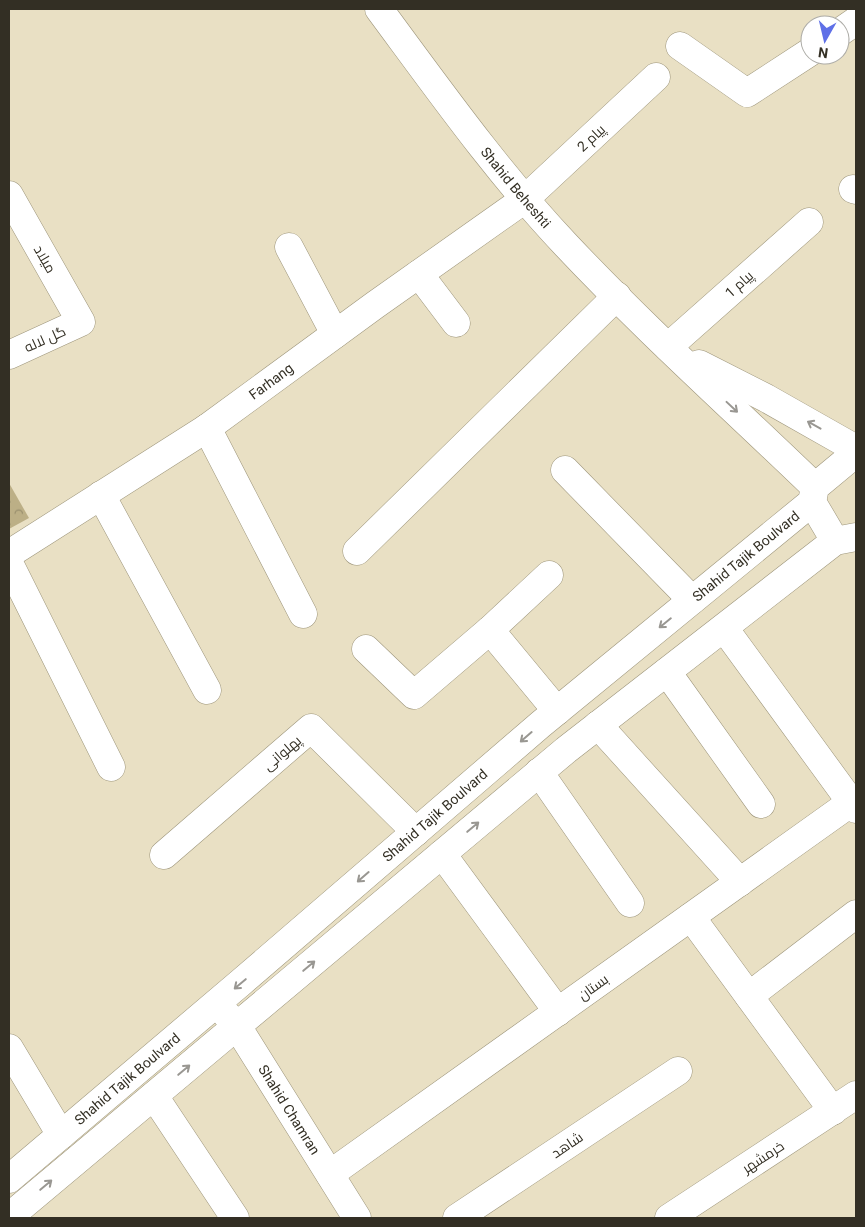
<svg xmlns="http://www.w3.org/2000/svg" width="865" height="1227" font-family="Roboto,Cairo,sans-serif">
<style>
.park{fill:url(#park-crowns)}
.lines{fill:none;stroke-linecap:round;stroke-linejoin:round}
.minor-casing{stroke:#9d957b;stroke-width:29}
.minor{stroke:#fff;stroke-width:28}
.oneway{stroke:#999792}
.labels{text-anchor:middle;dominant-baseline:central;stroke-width:5;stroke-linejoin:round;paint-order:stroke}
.street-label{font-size:14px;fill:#332f24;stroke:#fff}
</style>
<defs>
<pattern id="park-crowns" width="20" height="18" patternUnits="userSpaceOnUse" patternTransform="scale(1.25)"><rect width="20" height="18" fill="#bcaf86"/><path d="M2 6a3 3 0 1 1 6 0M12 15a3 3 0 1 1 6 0" fill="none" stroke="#998f6d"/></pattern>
</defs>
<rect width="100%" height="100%" fill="#e9e0c4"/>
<path class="park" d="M9,483L29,518L9,529Z"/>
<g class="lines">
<g class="minor-casing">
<g id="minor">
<path id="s1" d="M379,9C439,90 497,172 566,245C645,329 732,407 815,487"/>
<path d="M840,32L856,21"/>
<path d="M680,46L747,93L810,52"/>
<path d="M853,189L856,190"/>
<path d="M9,195L81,322L9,355"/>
<path d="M289,247L335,334"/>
<path d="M419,274L456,323"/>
<path d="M668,347L809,222"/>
<path d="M699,364L766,398L856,449"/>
<path d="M207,428L303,614"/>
<path d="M565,470L692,600"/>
<path d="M101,495L207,690"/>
<path d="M812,502L835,541"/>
<path d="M357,551L617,296"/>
<path id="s2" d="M9,554L207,428L375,305L525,199L656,77"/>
<path d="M9,563L111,767"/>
<path d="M724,628L856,809"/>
<path d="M490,630L557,711"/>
<path d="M366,649L414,695L490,630L549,575"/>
<path d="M667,672L761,804"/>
<path d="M598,725L740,882"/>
<path d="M539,772L630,903"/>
<path d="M442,854L558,1012"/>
<path d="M164,855L311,728L416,832"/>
<path d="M691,917L833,1111"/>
<path d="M749,996L856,914"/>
<path id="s3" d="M226,1014L237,1026L357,1218"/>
<path d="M9,1048L61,1135"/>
<path d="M154,1096L235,1218"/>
<path d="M330,1174L856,799"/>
<path id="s4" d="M9,1179L239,984L541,724L812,502L815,487L856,453"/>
<path d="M9,1217L566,750L835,541L856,537"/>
<path d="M457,1218L678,1071"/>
<path d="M669,1218L856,1095"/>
</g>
</g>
<use href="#minor" class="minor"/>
</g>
<defs><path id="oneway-shaft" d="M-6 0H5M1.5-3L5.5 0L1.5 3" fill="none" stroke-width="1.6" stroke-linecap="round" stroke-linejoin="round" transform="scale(1.25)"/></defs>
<g class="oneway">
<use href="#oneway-shaft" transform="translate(732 407) rotate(43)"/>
<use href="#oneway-shaft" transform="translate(814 425) rotate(-151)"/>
<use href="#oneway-shaft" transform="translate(665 623) rotate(141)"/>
<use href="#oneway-shaft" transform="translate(526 737) rotate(139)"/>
<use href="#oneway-shaft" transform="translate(473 827) rotate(-40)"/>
<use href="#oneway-shaft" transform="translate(363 877) rotate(139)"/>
<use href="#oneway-shaft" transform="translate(309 966) rotate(-40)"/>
<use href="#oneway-shaft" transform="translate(240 984) rotate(140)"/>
<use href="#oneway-shaft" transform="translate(184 1070) rotate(-40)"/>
<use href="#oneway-shaft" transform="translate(46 1185) rotate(-40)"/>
</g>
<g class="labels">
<g class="street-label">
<text transform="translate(591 138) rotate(-43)">پیام 2</text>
<text stroke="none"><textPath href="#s1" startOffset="225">Shahid Beheshti</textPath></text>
<text transform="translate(45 259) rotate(60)">میلاد</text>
<text transform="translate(739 284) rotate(-42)">پیام 1</text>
<text transform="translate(45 339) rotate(-24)">گل لاله</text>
<text stroke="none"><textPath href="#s2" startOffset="314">Farhang</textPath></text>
<text stroke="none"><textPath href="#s4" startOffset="965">Shahid Tajik Boulvard</textPath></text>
<text transform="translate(282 753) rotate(-41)">پهلوانی</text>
<text stroke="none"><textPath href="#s4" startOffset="560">Shahid Tajik Boulvard</textPath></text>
<text transform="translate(593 987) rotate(-36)">بستان</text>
<text stroke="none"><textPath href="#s4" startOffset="155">Shahid Tajik Boulvard</textPath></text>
<text stroke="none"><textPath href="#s3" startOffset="115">Shahid Chamran</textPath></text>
<text transform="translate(567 1145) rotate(-34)">شاهد</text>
<text transform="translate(763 1157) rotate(-33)">خرمشهر</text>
</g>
</g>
<rect width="865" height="1227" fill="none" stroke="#332f24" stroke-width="20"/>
<g transform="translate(825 40) rotate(188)"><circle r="24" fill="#ffffff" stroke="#adaca7"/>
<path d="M0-4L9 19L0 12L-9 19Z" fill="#5f70e7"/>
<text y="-8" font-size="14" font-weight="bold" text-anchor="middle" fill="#332f24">N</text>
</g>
</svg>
